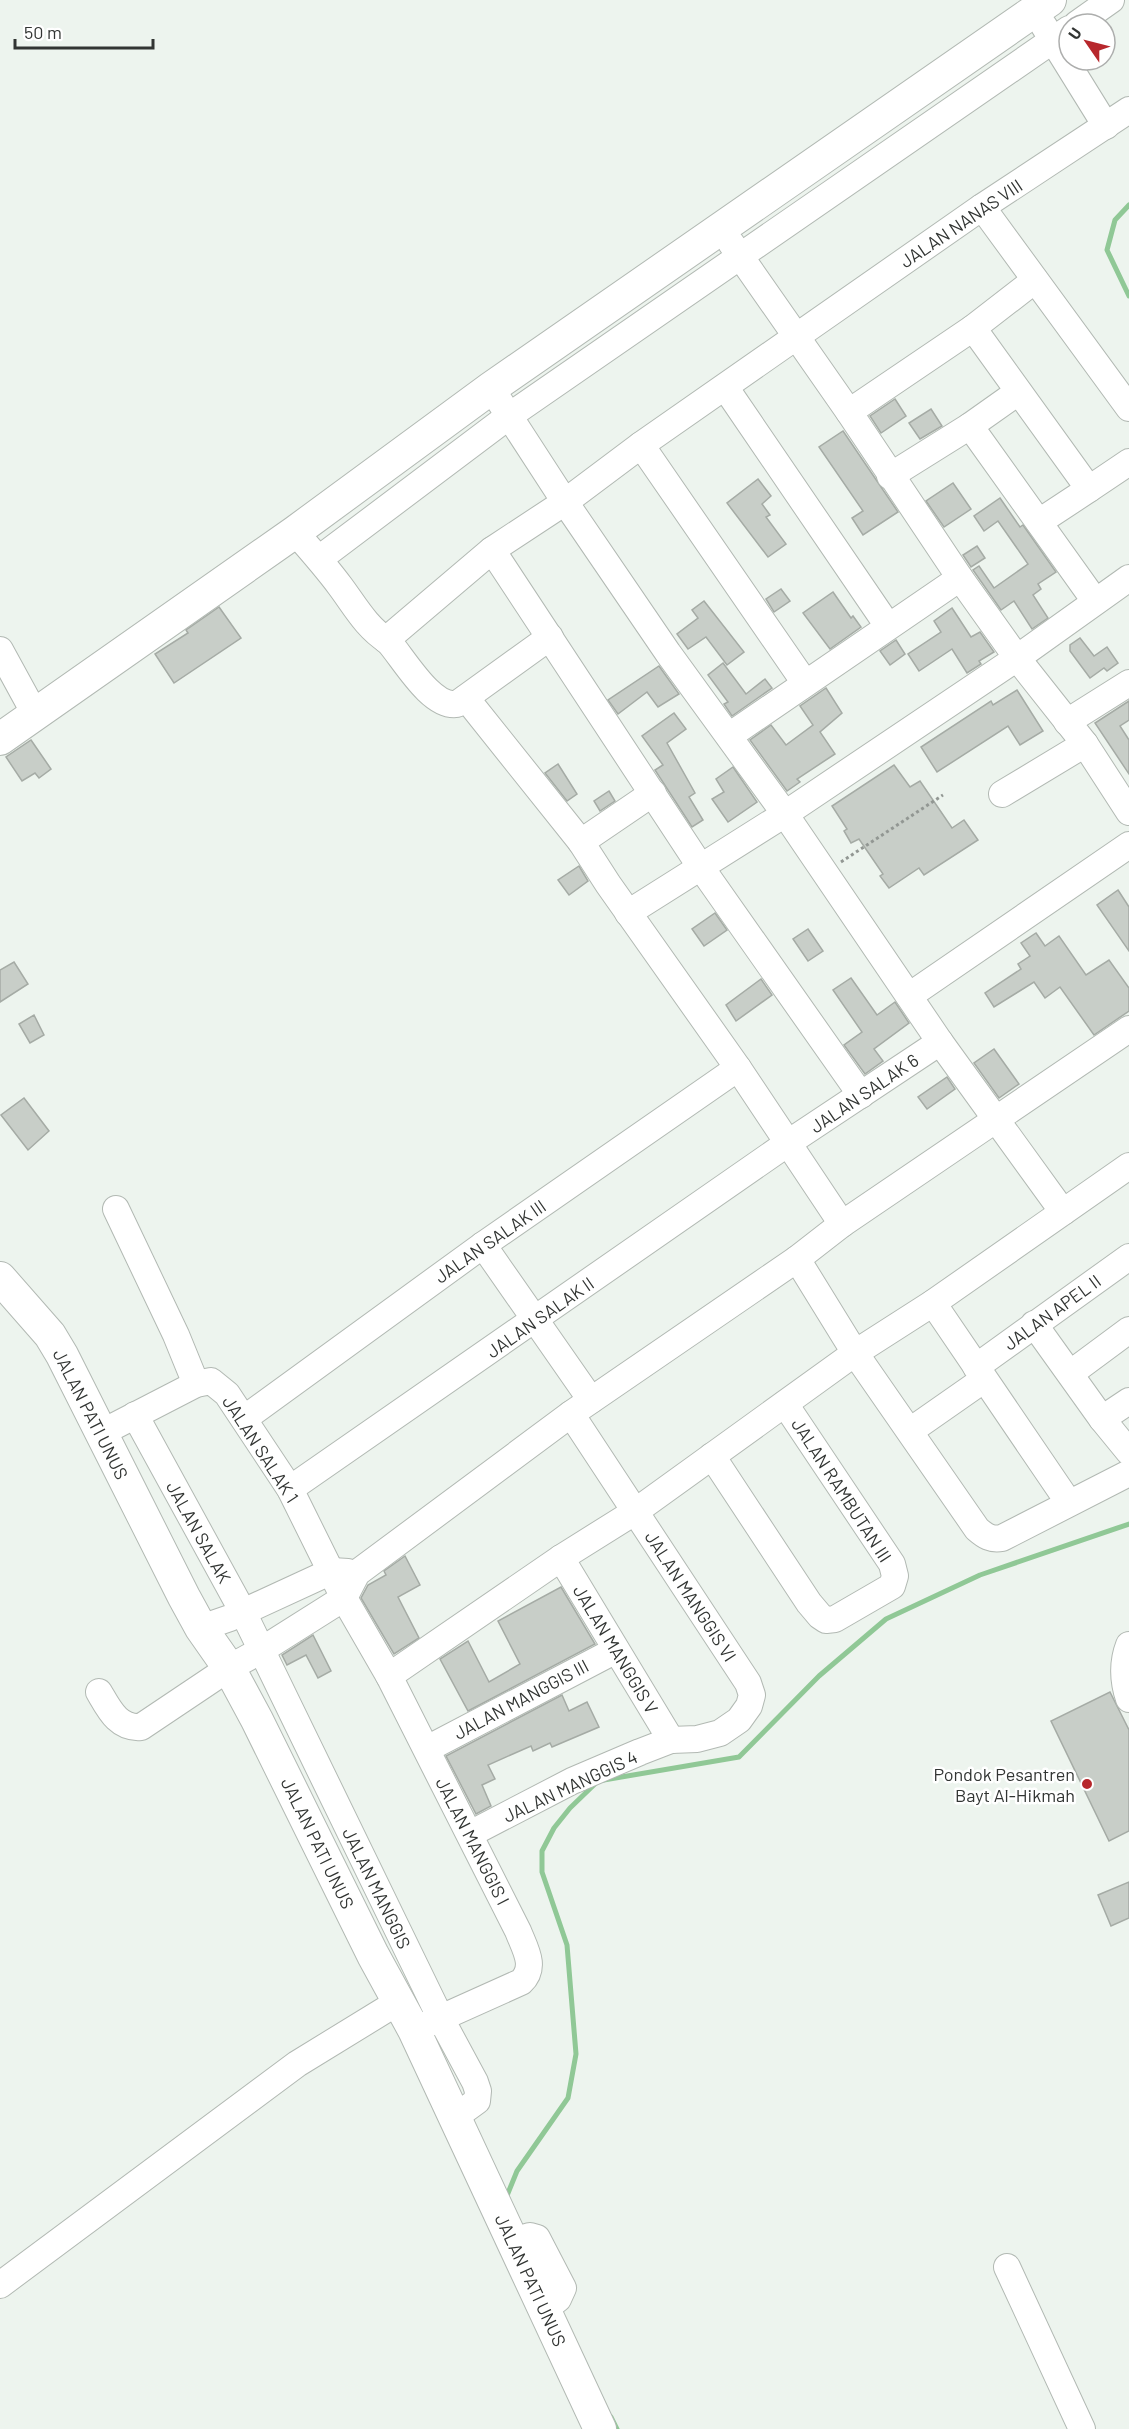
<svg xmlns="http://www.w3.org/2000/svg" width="1129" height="2429" font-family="Barlow,sans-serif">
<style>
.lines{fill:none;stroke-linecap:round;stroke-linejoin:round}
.stream{stroke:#90c896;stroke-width:5}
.building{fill:#c8cec8;stroke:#a5aba5;stroke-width:1.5}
.minor-casing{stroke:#b2b9b3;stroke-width:28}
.major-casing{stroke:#b2b9b3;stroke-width:34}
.path{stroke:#929793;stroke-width:3;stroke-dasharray:3 3;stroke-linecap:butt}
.minor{stroke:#fff;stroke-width:26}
.major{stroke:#fff;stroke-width:32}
.poi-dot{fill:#b7272c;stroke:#fff;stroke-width:2}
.labels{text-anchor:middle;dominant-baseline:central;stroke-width:5;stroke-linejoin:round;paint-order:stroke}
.street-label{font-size:18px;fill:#323533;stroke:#fff}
.poi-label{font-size:18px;fill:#323533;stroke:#fff;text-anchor:end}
</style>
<rect width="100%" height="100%" fill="#edf4ee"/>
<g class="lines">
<g class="stream">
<path d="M1129,205L1115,220L1107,250L1129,296"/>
<path d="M506,2198L517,2171L568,2098L576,2054L567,1945L542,1872V1851L554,1828L570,1808L598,1781L739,1757L819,1676L886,1619L980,1575L1129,1524"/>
<path d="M611,2417L617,2429"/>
</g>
</g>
<g class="building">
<path d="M895,399L906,416L881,433L870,416Z"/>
<path d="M931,409L942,426L920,439L909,423Z"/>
<path d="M843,431L898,512L863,535L852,518L863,511L819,447Z"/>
<path d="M758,479L771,496L762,504L770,515L766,517L786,544L768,557L727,503Z"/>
<path d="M953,483L971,509L944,527L926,501Z"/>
<path d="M1000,498L1020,527L1023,525L1056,572L1038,584L1041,589L1033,595L1048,618L1032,629L1014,601L1001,610L973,570L979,566L994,588L1028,564L998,521L984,531L974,516Z"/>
<path d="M977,546L985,558L971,567L963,555Z"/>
<path d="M781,589L790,601L774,612L766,599Z"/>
<path d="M833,592L851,618L853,616L861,627L830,649L803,613Z"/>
<path d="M704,601L744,652L727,665L706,637L688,649L677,634L698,618L692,610Z"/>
<path d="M219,607L241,638L174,683L155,654L188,633L186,630Z"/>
<path d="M952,608L971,637L980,632L994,652L979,661L981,664L967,673L952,649L919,671L908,654L941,632L934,621Z"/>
<path d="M1080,638L1094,656L1107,647L1118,663L1107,671L1104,668L1090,678L1070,651V645Z"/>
<path d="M896,640L905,654L890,665L880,651Z"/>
<path d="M723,663L746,694L765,679L772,688L732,716L724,704L728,702L708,675Z"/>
<path d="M659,666L679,694L658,707L647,692L618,714L608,700Z"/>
<path d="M826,688L842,713L820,732L835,754L797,779L800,782L787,791L750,740L771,725L786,745L813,725L800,706Z"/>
<path d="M1017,690L1043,731L1020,745L1008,726L937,772L921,747L991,701L993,705Z"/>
<path d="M1129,701V720L1120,726L1129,740V774L1095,723Z"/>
<path d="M674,713L686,729L667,743L695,793L689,797L703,820L692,827L655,770L663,765L642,736Z"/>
<path d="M31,740L51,769L39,778L35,773L22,781L6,757Z"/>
<path d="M558,764L577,794L567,801L545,773Z"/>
<path d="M894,765L910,787L920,781L952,828L964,820L978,840L924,875L919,868L889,888L880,876L883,874L859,839L851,843L844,831L847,829L832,806Z"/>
<path d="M733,767L757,802L728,822L712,799L724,792L716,779Z"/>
<path d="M609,791L615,801L600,811L594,801Z"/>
<path d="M579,866L588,881L569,895L558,880Z"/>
<path d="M1118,890L1129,907V951L1097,905Z"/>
<path d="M715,913L727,930L704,946L692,929Z"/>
<path d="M808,929L823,951L808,961L793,939Z"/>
<path d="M1036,933L1045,946L1059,936L1086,975L1109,960L1129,988V1011L1094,1035L1060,987L1045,998L1034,982L994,1007L985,993L1021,969L1018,964L1030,956L1021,943Z"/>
<path d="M14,962L28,984L0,1002V970Z"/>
<path d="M851,978L877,1015L895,1002L909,1023L874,1049L883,1061L865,1074L844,1045L862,1032L833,990Z"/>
<path d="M761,979L772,995L736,1021L726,1005Z"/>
<path d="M34,1015L44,1035L30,1043L19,1024Z"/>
<path d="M994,1049L1019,1084L999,1098L974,1063Z"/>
<path d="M947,1077L955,1089L927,1109L918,1097Z"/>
<path d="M24,1098L49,1131L28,1150L1,1115Z"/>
<path d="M405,1556L420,1585L398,1597L419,1638L394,1654L361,1598L368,1585L386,1575L384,1571Z"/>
<path d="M561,1587L595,1644L468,1711L440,1659L468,1641L489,1682L520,1664L498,1621Z"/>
<path d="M313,1635L331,1671L318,1678L306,1655L287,1665L282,1655Z"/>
<path d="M1110,1692L1129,1730V1831L1109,1841L1051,1721Z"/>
<path d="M562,1695L569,1711L587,1702L599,1727L552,1747L550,1743L533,1751L531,1746L488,1765L495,1779L482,1785L491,1806L476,1814L446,1756Z"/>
<path d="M1129,1882V1918L1111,1926L1098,1895Z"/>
</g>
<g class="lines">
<g class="minor-casing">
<g id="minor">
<path d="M1077,24L1111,0"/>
<path d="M1044,26L1106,126"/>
<path d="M982,207L1129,408"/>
<path d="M731,243L849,412L960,578L1017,658L1085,744L1129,812"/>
<path d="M973,328L1089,489L1129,462"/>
<path d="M725,387L888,626"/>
<path d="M491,388L565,502L668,653L785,814L940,1042L1063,1212"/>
<path d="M1018,392L970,426L1095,601"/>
<path d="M849,412L973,328L1035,280"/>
<path d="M641,445L805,683"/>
<path d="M890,476L970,426"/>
<path d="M1039,522L1089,489"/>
<path d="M295,532C310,549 326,567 340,586C355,606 366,627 388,641C404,659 431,708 457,704L550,637"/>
<path d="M492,550L700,866L861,1095"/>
<path d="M319,559L509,416L1069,29"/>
<path d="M386,640L492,550L565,502L641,445L982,207L1129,110"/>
<path d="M0,650L35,714"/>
<path d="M466,698L581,842L608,884L738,1068L842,1224"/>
<path d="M1067,722L1129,683"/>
<path d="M729,736L960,578"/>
<path d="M1002,794L1085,744"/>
<path d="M581,842L653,793"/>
<path d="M628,913L785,814L1017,658L1129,578"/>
<path d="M909,996L1129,845"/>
<path d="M116,1209L176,1335L196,1384"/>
<path d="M483,1245L591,1400"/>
<path d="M797,1259L855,1353L977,1529C985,1536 991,1540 1002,1538L1129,1473"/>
<path d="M933,1303L1069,1503"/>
<path d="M1034,1324L1102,1419L1129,1452"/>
<path d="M976,1367L1129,1257"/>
<path d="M1071,1373L1129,1330"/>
<path d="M135,1415L243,1612L440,2017L475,2082L478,2091L477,2101L455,2117"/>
<path d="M245,1418L483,1245L738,1068"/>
<path d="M1102,1419L1129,1401"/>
<path d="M910,1431L983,1380"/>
<path d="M101,1433L196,1384L211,1381L227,1394L290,1489L344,1598L389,1676L518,1931C525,1949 537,1967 521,1982L414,2030"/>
<path d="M712,1456L809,1603L820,1616L826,1620L835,1619L892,1586L895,1576L892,1564L785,1404"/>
<path d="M290,1489L788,1143L940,1042"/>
<path d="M561,1558L671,1740"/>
<path d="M201,1628L230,1618L332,1571L348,1572"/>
<path d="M1129,1645C1122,1663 1123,1681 1129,1699"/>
<path d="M389,1676L561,1558L636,1511L855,1353L933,1303L1129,1166"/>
<path d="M99,1692C109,1709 118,1729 141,1727L229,1668L260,1651L344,1598L357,1573L571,1414L797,1259L842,1224L1129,1029"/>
<path d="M427,1749L616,1650"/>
<path d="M470,1834L572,1781L640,1752L671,1740L697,1739L720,1733L739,1720L749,1706L752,1695L748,1683L571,1414"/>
<path d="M513,2241L530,2236L537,2238L563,2288L558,2299L545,2309"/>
<path d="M1007,2267L1082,2429"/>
<path d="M0,2285L297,2064L398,2002"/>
</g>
</g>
<g class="major-casing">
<g id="major">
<path d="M0,739L295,532L491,388L1050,0"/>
<path d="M0,1278L50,1335L62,1355L184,1597L201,1628L229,1668L257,1720L373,1955L414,2030L600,2429"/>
</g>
</g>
<path class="path" d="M841,862L943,795"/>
<use href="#minor" class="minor"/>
<use href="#major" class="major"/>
</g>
<circle class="poi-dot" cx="1087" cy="1784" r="6"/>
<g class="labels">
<g class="street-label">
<text transform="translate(961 223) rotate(-34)">JALAN NANAS VIII</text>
<text transform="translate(864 1093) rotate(-34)">JALAN SALAK 6</text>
<text transform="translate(490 1241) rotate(-35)">JALAN SALAK III</text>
<text transform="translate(1052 1312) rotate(-36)">JALAN APEL II</text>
<text transform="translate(540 1317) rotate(-35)">JALAN SALAK II</text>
<text transform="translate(91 1414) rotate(63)">JALAN PATI UNUS</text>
<text transform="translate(261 1449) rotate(57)">JALAN SALAK 1</text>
<text transform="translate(842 1490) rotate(57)">JALAN RAMBUTAN III</text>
<text transform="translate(199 1532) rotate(61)">JALAN SALAK</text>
<text transform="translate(691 1596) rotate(57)">JALAN MANGGIS VI</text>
<text transform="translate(616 1649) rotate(59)">JALAN MANGGIS V</text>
<text transform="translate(521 1699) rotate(-28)">JALAN MANGGIS III</text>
<text transform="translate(570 1786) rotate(-25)">JALAN MANGGIS 4</text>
<text transform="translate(473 1841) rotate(63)">JALAN MANGGIS I</text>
<text transform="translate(318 1843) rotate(64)">JALAN PATI UNUS</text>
<text transform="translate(377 1888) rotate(64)">JALAN MANGGIS</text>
<text transform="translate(531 2280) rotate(65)">JALAN PATI UNUS</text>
</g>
<g class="poi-label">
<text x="1075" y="1774">Pondok Pesantren<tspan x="1075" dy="21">Bayt Al-Hikmah</tspan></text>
</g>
</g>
<g transform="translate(1087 42) rotate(305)"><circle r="28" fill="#ffffff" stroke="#adaead" stroke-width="1.5"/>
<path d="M0-4.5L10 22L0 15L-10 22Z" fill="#b7272c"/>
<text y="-9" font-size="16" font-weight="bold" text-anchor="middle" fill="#323533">U</text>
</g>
<path d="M15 39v9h138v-9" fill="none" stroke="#323533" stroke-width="3"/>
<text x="24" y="39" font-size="18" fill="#323533" stroke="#ffffff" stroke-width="4.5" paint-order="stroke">50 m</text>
</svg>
